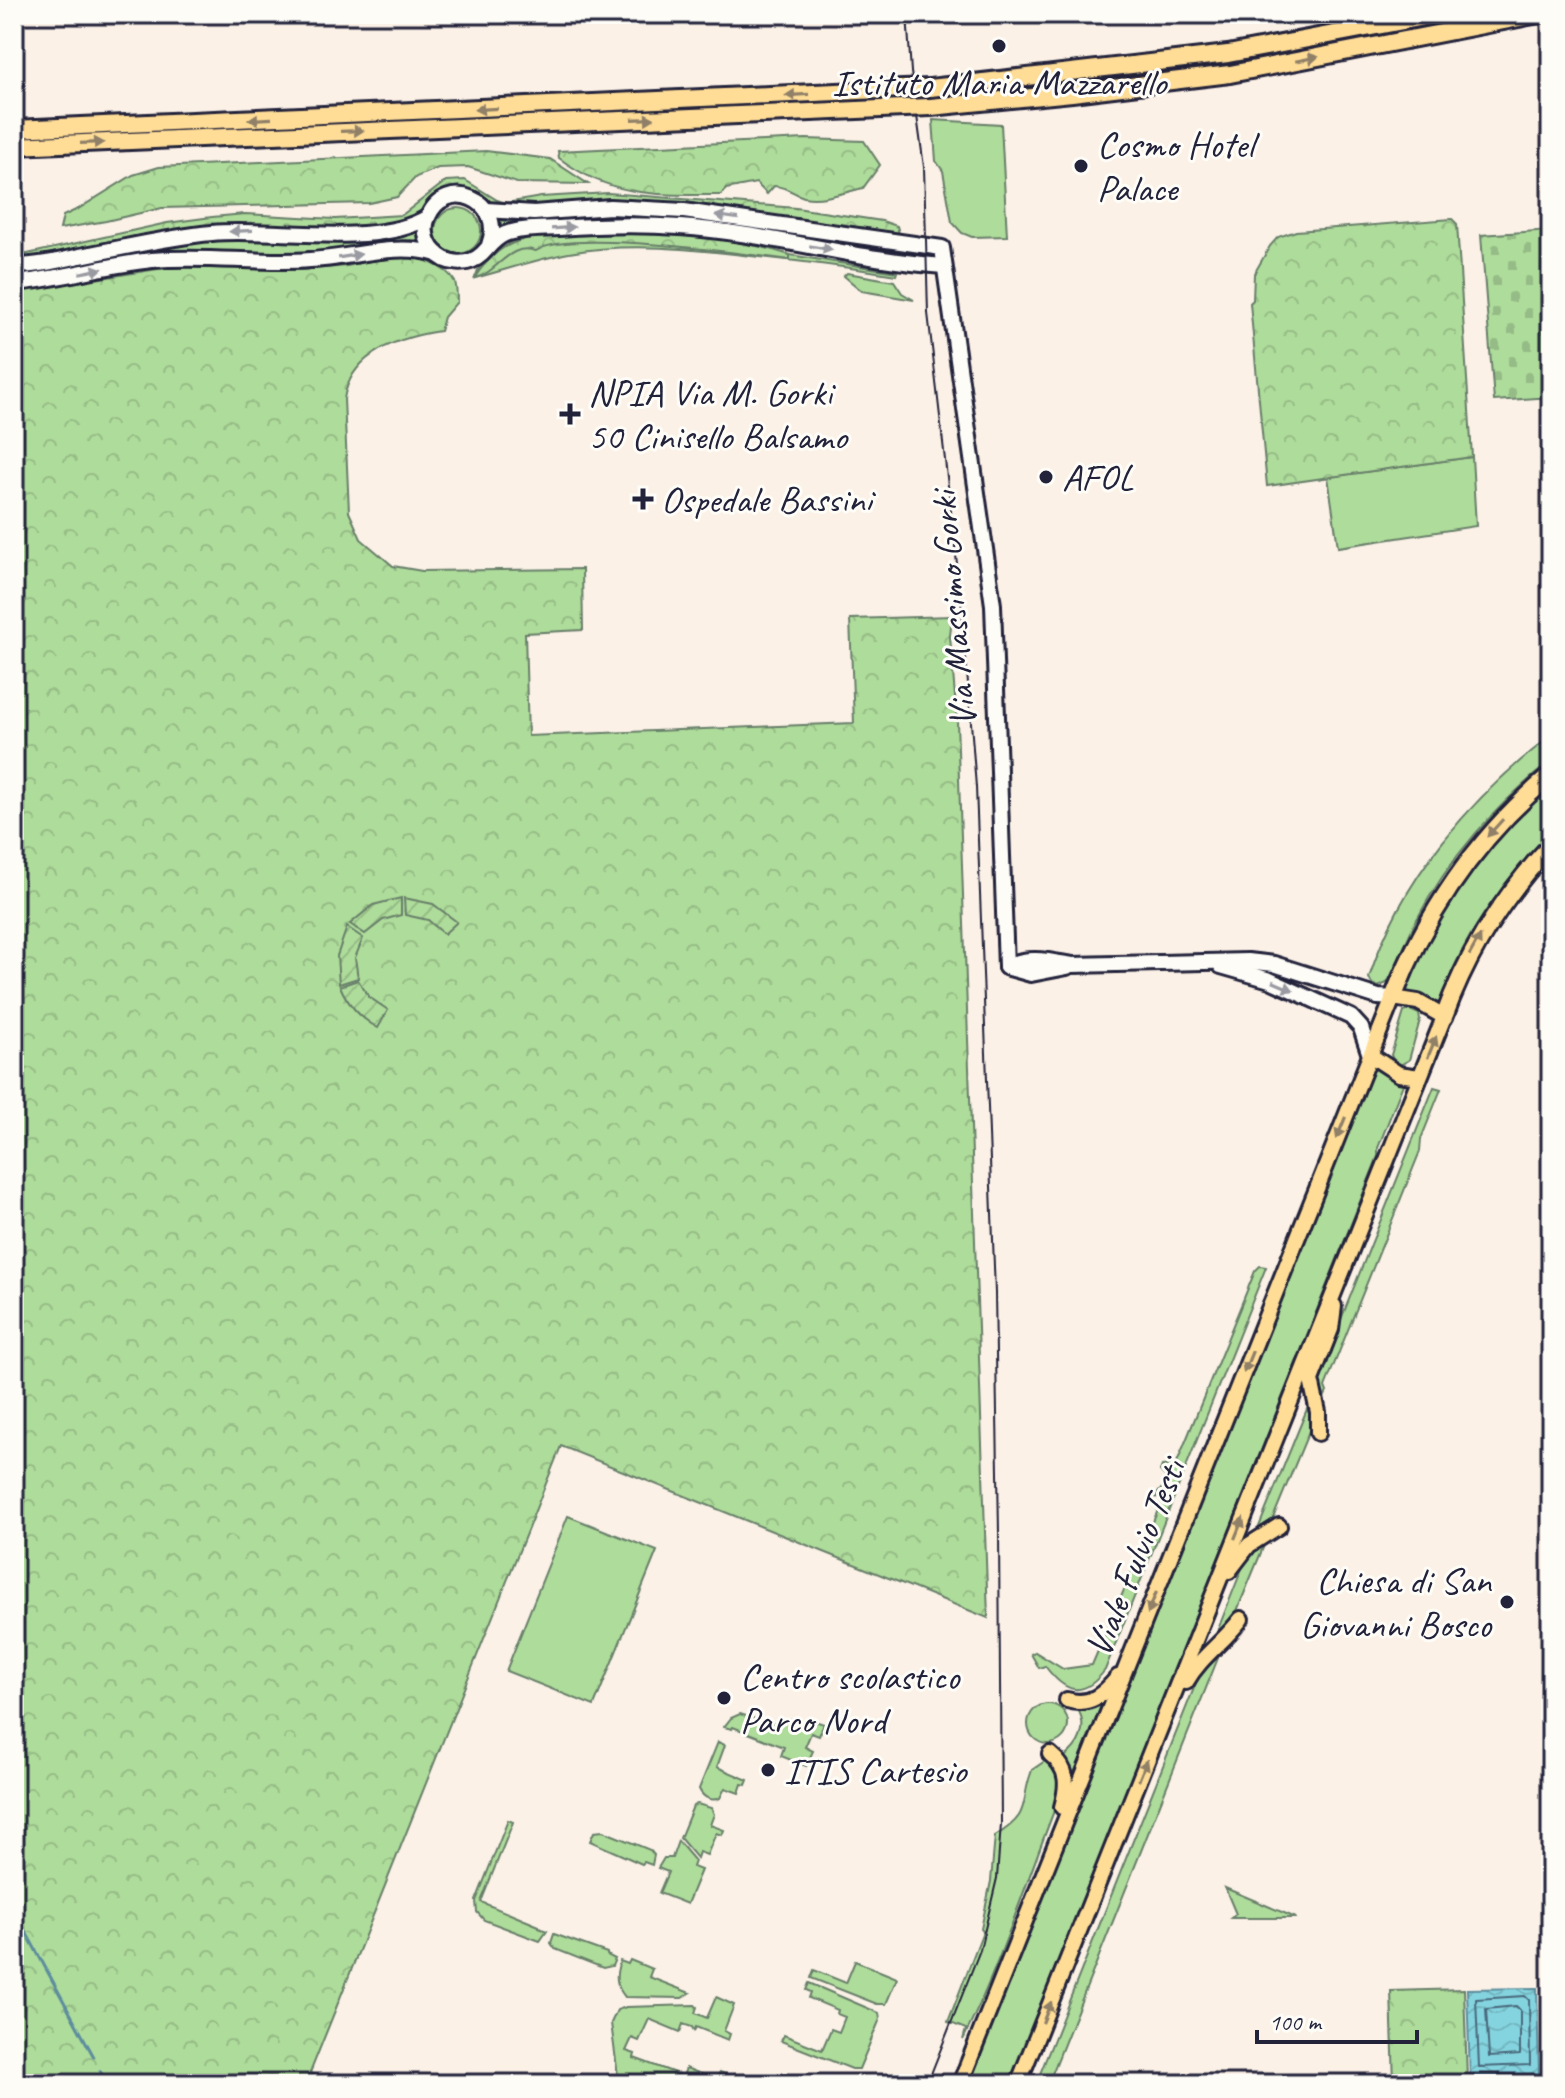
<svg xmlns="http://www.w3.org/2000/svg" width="1565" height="2098" font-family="Caveat,sans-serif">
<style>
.grass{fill:#aedc9a;stroke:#687f6a;stroke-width:2}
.forest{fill:url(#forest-crowns);stroke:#687f6a;stroke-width:2}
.cemetery{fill:url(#cemetery-stones);stroke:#687f6a;stroke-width:2}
.garden{fill:url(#garden-furrows);stroke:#687f6a;stroke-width:2}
.water{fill:url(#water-waves);stroke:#5d8d9d;stroke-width:2}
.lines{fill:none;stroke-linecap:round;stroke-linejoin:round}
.shore{stroke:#49697d;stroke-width:2}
.stream{stroke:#5d8d9d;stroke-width:3}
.secondary-casing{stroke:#22223b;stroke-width:20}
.primary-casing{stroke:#22223b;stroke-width:20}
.highway-casing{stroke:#22223b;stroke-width:22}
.secondary{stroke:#fdfcf7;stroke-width:14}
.primary{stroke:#ffdd96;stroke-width:14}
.highway{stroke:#ffdd96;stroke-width:16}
.tram{stroke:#22223b;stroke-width:2}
.highway-bridge-casing{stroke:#22223b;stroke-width:22;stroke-linecap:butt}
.highway-bridge{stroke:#ffdd96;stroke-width:16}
.oneway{fill:#908068}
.oneway2{fill:#9a9aa2}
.poi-dot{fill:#22223b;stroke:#fdfcf7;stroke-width:3}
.labels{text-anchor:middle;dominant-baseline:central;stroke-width:6;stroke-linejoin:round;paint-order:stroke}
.poi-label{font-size:38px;fill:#22223b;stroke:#fdfcf7;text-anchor:start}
.street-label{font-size:38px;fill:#22223b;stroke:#fdfcf7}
</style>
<defs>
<pattern id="forest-crowns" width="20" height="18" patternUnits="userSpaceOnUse" patternTransform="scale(2)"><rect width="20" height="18" fill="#aedc9a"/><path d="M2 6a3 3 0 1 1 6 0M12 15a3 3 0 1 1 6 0" fill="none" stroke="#95bc86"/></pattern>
<pattern id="cemetery-stones" width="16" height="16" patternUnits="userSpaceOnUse" patternTransform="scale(2)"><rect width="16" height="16" fill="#aedc9a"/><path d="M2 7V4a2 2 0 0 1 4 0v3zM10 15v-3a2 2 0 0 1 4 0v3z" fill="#95bc86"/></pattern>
<pattern id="garden-furrows" width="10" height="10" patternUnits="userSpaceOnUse" patternTransform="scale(2)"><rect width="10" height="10" fill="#aedc9a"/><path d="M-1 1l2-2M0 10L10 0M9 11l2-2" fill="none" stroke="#95bc86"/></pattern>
<pattern id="water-waves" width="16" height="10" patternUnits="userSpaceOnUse" patternTransform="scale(2)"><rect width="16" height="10" fill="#84d4df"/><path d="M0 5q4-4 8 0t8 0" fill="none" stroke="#72b6c0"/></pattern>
</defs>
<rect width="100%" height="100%" fill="#fbf1e6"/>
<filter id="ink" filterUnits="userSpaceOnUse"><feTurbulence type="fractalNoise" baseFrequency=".0125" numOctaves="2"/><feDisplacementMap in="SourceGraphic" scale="16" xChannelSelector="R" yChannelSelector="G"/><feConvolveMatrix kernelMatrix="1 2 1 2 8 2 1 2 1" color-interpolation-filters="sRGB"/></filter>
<g filter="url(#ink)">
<g class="grass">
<path d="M933,120L1001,124L1007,236L972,237L962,233L952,222L943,171L936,161Z"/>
<circle cx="458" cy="231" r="23"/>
<path d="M590,216L697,219L898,248V252L698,224L498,232L497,220L514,222Z"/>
<path d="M418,228L419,240H403L347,251L273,256L191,251L136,256L14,277V273L208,238L368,239L407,234Z"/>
<path d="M602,233L691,236L744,243L790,255L897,272L896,275C848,267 799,261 751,256C691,249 629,242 569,253C537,259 506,270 475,278L478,270L496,252L514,241Z"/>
<path d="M847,273L894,281L902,293L914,300L862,291L844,276Z"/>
<path d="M1472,457L1476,526L1338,547L1328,477Z"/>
<path d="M1551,736V761C1497,804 1448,859 1416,921C1405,941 1399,963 1387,983L1378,987L1372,984L1369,978C1400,880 1471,797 1551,736Z"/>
<path d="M1551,785V833C1518,867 1485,906 1463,949C1454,966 1447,984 1440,1001L1436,1004L1424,997L1408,993L1406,990C1417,964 1428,936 1442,912C1471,864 1509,821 1551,785Z"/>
<path d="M1410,1010L1419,1014L1420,1020L1409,1060L1400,1065L1395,1064L1391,1055L1404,1012Z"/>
<path d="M1376,1069L1403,1084L1378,1148V1156L1010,2084H969L1373,1071Z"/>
<path d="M1434,1087L1441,1089L1421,1139L1420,1151L1325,1387L1327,1392L1324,1398L1316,1390V1382Z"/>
<path d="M1260,1266L1266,1267L1105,1670C1083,1699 1065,1693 1045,1666L1039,1668L1031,1654L1035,1652L1063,1669L1092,1665L1164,1496L1153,1498L1166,1484L1165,1476L1160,1471L1162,1466L1176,1465L1255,1271Z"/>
<path d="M1307,1409L1312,1419L1309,1431L1273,1518L1276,1520L1271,1527L1254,1539Z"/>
<path d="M568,1516L657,1551L594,1706L506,1671Z"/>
<path d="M1267,1538L1232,1623L1211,1647L1245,1561Z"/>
<path d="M1218,1652L1220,1653L1048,2084H1036L1200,1673Z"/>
<path d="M1101,1702L1102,1703L1074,1774H1072L1063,1758C1080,1746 1088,1728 1078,1709Z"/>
<circle cx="1048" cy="1724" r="20"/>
<path d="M740,1714L770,1724L792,1719L812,1726L815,1721L824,1724L819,1736L811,1733L805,1747L813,1751L806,1766L781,1756L784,1747L733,1727L732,1729L724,1727L731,1718Z"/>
<path d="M718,1742L725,1745L717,1767L748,1780L746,1785L742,1784L739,1793L725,1788L720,1798C712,1802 703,1798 699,1789Z"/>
<path d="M1045,1761H1052L1063,1788C1029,1872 1003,1959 963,2040L966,2029L948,2022L983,1931L981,1929L991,1881L995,1836C1033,1813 1019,1804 1032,1770Z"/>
<path d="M697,1804L711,1808L714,1814L710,1825L724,1830L722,1835L716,1833L707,1855L699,1852L697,1858L680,1838L693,1806Z"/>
<path d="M508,1820L513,1822L481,1902L539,1926V1928L547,1931L540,1941L484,1920L477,1912L476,1901Z"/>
<path d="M603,1831L650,1850L654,1855L652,1865L644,1862L642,1864L590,1841L594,1832Z"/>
<path d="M678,1841L695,1861L693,1867L701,1870L687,1904L659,1893L668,1872L658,1868L664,1858H672Z"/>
<path d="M1225,1888L1296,1918H1231L1236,1914Z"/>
<path d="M554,1934L607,1953V1955L615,1959L612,1966L603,1968L555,1949L551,1943Z"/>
<path d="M630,1960L652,1969L649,1977L690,1993L682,1998L625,1997C615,1985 615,1975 620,1961L628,1964Z"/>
<path d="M855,1961L897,1978L886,2004H877L811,1978L814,1970L846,1983Z"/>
<path d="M809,1983L879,2013L880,2019L859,2069H852L781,2041L784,2035L822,2050L831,2029L839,2032L845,2017L837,2014L838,2010L809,1998L811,1992L806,1990Z"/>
<path d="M716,1997L734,2005L724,2031L730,2034L728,2040L696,2027L694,2031L692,2027L683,2024L680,2032L649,2019L639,2041L632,2038L626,2051L635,2054L634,2058L683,2076L686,2068L716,2080L720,2072L739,2080L737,2084H622L618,2076L611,2023L617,2010L626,2007L695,2005L697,2007L695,2013L707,2018Z"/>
</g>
<g class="forest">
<path d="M806,139L864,141L880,165L863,188C846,192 822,201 804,197C793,194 789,187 774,186L767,194L756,183L726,189L721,195C659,195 612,198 559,158L558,151Z"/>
<path d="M486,151L550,159L588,184L517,183L468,167L438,168L416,177L397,197L369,203L162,208L106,221L60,229L63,216L78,209L133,175L159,167Z"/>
<path d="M465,180L497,200L506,203L541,197L608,193L796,208L882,221L897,226L899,233L718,208L672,204L513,210L431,200L414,218L405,223L361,228H190L55,256L14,261V254L23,255L167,223L212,217L245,214L335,219L402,215L446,181Z"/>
<path d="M1452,219L1457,224L1472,457L1267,486L1250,303L1253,300L1254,274L1270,246L1278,237L1296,231Z"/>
<path d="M602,233C665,234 729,235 790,255V260C746,254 568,228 536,251C508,242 499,272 475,278C479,269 484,265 491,258C517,230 565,235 602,233Z"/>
<path d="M402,254C418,257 447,266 455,282C457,288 457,296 457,302L444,317L440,331C400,337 351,353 344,399L349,512L361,539L393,566L422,571L582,569L583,630L525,633L528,736L854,723L850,619L952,616L950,636L957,721L988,1618L561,1446L310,2073L337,2084H14V292L164,268L201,266L301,270L347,266Z"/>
<path d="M1464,1989L1467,2080L1394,2083L1391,1991Z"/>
</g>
<path class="cemetery" d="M1551,230V397L1494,401L1481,235Z"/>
<g class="garden">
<path d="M401,898V915L383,920L365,934L350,924L373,905Z"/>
<path d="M404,898L433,904L457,922L444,934L428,920L405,915Z"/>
<path d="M347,927L363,938L355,958L358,978L339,984L337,956Z"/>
<path d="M358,980L369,997L388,1010L378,1028C360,1018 348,1005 340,986Z"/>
</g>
<path class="water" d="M1537,1988L1539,2075L1470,2076L1467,1989Z"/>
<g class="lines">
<g class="shore">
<path d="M1525,1996L1529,2000L1530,2065L1479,2067L1476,1999Z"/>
<path d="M1516,2006L1520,2010V2055L1489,2057L1486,2009Z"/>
</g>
<g class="stream">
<path d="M14,1910L94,2057"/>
<path d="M100,2071L108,2084"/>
</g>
<g class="secondary-casing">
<g id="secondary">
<path d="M486,210L534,213L610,207L684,211L942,248L993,605L1006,967"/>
<path d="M489,245C506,199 445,176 428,217C423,228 426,242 434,251C446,265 468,267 482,254C489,247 495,238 505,234C520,228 543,229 559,228C599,225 640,224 680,227C769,233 856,260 944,266"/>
<path d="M14,266C36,266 58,261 80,256C124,248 167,237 212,233C273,227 377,249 428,217"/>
<path d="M14,283C61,279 106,265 152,260C205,255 258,264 310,260C354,258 394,242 437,254"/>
<path d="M1221,966L1270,980L1351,1017L1361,1028L1370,1055"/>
<path d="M1006,967C1026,955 1050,961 1072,965L1248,961L1274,964L1378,997L1393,998"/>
<path d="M1006,967L1031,974L1067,967"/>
</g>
</g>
<g class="primary-casing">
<g id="primary">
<path d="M1370,1055L1399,1074L1419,1077"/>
<path d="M1318,1433V1412L1311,1380L1331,1329L1334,1306"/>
<path d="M1229,1571L1249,1545L1279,1526"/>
<path d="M1186,1682C1200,1657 1224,1642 1241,1619"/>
<path d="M1067,1700C1090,1707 1104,1694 1118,1677"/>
<path d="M1050,1754C1069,1769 1068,1785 1062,1807"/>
<path d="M960,2084L1393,998L1418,1002L1444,1017L1018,2084"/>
</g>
</g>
<g class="highway-casing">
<g id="highway">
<path d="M930,88L1228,54L1440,14"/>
<path d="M931,107L1072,93L1230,74L1539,14"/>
<path d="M14,129L903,89"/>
<path d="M14,146L904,108"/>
<path d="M1393,998C1427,910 1478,836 1551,775"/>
<path d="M1444,1017C1468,951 1503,896 1551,845"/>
</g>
</g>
<use href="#secondary" class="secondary"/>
<use href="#primary" class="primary"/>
<use href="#highway" class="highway"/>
<path class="tram" d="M907,14L911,72L924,167L928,313L962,607L976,787L995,1293L999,1533L1001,1824L997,1878L980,1950L927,2084"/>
<g class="highway-bridge-casing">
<g id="highway-bridge">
<path d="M903,89L930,88"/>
<path d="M904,108L931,107"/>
</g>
</g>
<use href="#highway-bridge" class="highway-bridge"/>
</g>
<defs><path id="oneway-solid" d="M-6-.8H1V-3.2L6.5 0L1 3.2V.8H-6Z" transform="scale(2)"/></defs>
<g class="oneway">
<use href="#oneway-solid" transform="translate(1307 59) rotate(-11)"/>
<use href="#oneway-solid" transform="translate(797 95) rotate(177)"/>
<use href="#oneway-solid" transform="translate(486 109) rotate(177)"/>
<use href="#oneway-solid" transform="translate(260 119) rotate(177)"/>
<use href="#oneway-solid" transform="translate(643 119) rotate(-2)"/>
<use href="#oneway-solid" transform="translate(352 131) rotate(-2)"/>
<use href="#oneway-solid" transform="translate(92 143) rotate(-2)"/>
<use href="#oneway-solid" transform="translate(1495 828) rotate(132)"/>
<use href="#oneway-solid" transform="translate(1475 945) rotate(-61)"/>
<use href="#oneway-solid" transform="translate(1432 1047) rotate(-68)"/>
<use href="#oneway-solid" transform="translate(1341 1128) rotate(112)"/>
<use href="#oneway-solid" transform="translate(1248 1362) rotate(112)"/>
<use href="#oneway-solid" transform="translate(1239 1528) rotate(-68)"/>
<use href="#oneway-solid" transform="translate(1152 1603) rotate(112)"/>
<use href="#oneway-solid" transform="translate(1143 1770) rotate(-68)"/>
<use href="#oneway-solid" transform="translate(1047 2012) rotate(-68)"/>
</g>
<g class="oneway2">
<use href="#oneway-solid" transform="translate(727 217) rotate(-172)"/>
<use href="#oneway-solid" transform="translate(563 228) rotate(-4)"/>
<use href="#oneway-solid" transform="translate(241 231) rotate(177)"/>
<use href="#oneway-solid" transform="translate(821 248) rotate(10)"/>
<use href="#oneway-solid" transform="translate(350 256) rotate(-9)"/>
<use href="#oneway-solid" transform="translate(91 271) rotate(-11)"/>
<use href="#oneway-solid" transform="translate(1283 986) rotate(23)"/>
</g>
</g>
<g class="poi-dot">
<circle cx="999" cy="46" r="8"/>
<circle cx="1081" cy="166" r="8"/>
<path d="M566 402h8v8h8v8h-8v8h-8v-8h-8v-8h8z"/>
<circle cx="1046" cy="477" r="8"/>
<path d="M639 487h8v8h8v8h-8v8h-8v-8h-8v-8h8z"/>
<circle cx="1507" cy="1602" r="8"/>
<circle cx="724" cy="1698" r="8"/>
<circle cx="768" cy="1770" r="8"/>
</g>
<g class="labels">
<g class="poi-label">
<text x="999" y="82" text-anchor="middle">Istituto Maria Mazzarello</text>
<text x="1097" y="144">Cosmo Hotel<tspan x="1097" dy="44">Palace</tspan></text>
<text x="588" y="392">NPIA Via M. Gorki<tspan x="588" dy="44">50 Cinisello Balsamo</tspan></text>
<text x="1062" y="477">AFOL</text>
<text x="661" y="499">Ospedale Bassini</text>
<text x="1491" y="1580" text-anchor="end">Chiesa di San<tspan x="1491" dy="44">Giovanni Bosco</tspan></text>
<text x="740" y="1676">Centro scolastico<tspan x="740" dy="44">Parco Nord</tspan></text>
<text x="784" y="1770">ITIS Cartesio</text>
</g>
<g class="street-label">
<text transform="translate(953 609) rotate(-95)">Via Massimo Gorki</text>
<text transform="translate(1135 1558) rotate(-68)">Viale Fulvio Testi</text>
</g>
</g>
<rect width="1565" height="2098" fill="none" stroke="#fdfcf7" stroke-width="48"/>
<rect x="24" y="24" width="1517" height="2050" fill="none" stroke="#22223b" stroke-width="3" filter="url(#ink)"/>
<path d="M1257 2030v12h160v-12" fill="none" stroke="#22223b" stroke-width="4"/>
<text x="1269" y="2030" font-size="24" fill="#22223b" stroke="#fdfcf7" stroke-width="6" paint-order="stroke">100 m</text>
</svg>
